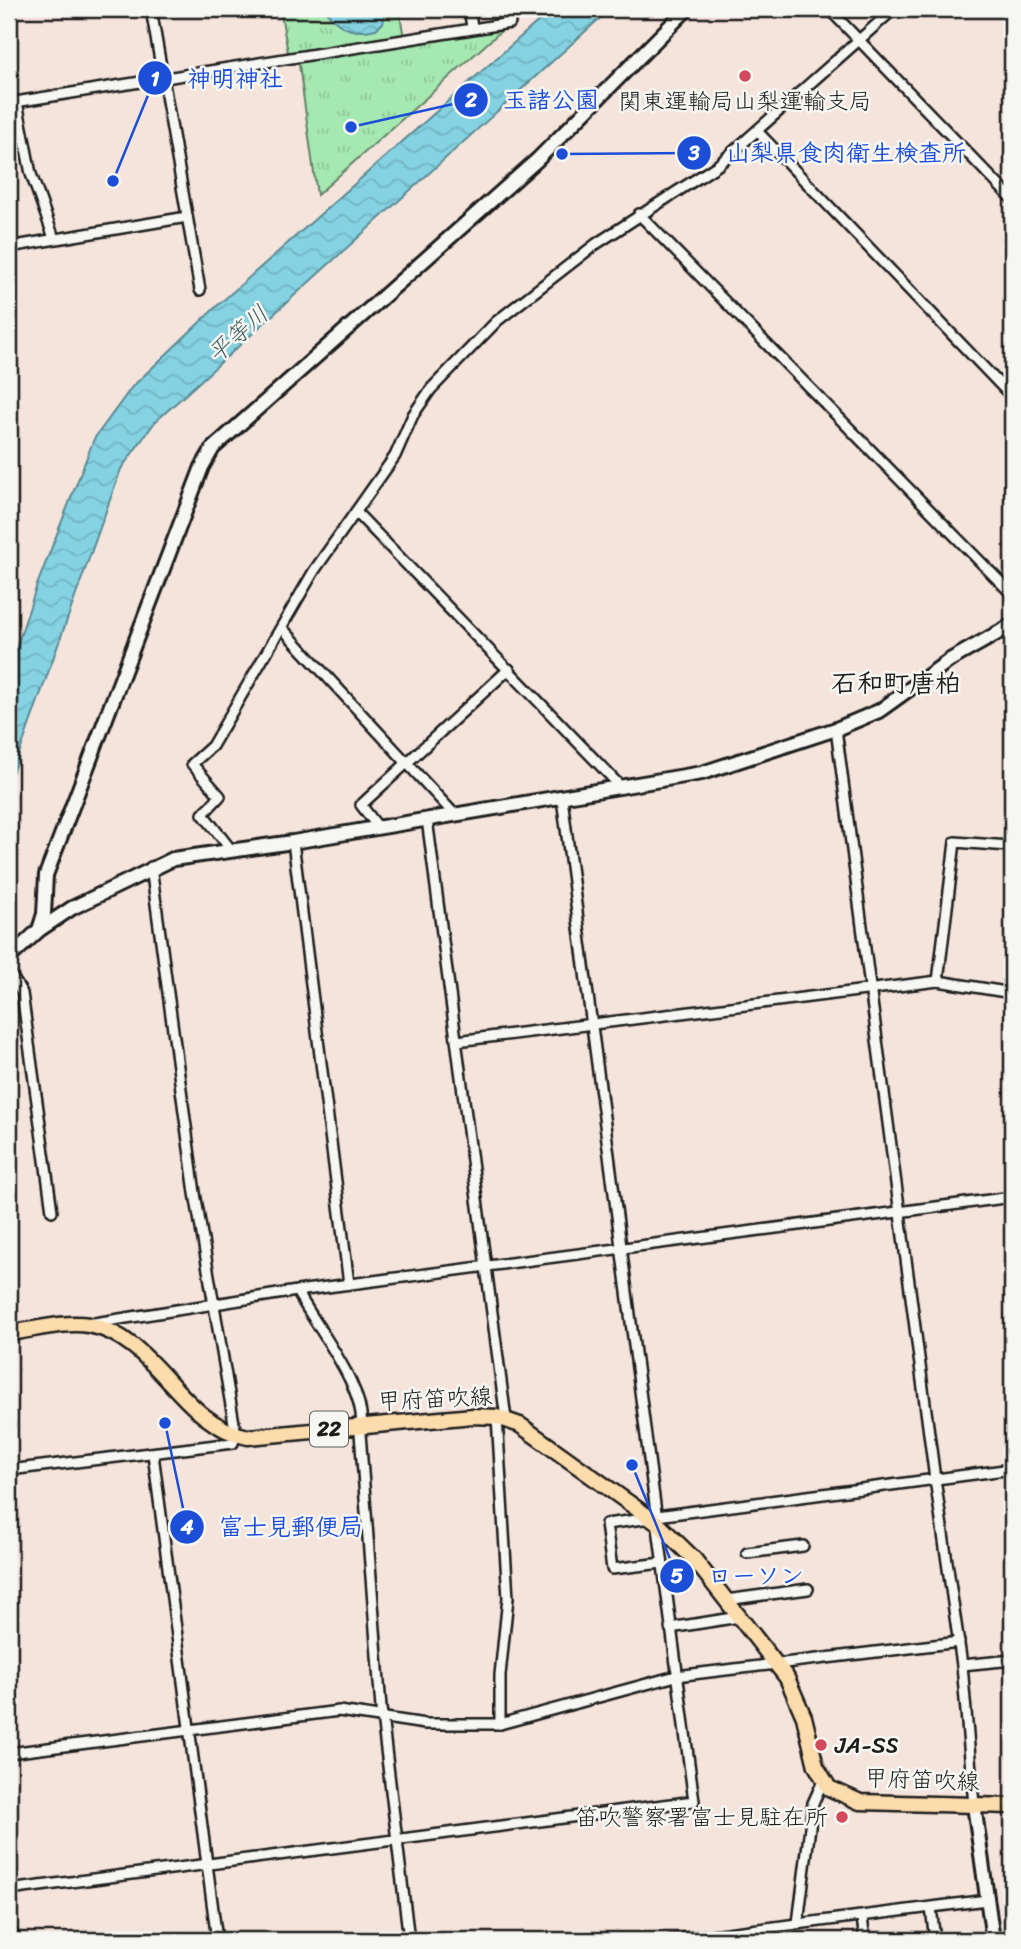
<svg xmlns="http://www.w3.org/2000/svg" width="1021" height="1949" font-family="Sriracha,'Klee One',sans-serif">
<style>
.park{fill:url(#park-tufts);stroke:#618266;stroke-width:2}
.water{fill:url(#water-waves);stroke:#5a8993;stroke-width:2}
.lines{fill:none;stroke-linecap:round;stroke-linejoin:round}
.street-casing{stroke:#1c1c1c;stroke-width:14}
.secondary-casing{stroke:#1c1c1c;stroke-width:18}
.primary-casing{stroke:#1c1c1c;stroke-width:19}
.highway-casing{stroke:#1c1c1c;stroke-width:21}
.street{stroke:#f6f6f2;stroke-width:9}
.secondary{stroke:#f6f6f2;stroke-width:12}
.primary{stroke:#fcdcac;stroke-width:14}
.highway{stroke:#fcdcac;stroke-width:16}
.poi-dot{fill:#d1495b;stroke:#f6f6f2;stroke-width:2.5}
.labels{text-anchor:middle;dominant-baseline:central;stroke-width:5;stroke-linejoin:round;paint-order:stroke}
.shield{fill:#f6f6f2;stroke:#5d5d5c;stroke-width:2}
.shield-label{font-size:21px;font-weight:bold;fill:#1c1c1c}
.poi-label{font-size:23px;fill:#1c1c1c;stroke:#f6f6f2}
.street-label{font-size:23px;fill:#1c1c1c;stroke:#f6f6f2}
.water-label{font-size:24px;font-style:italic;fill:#405c61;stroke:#f6f6f2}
.quarter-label{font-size:26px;font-weight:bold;fill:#1c1c1c;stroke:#f6f6f2}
.leader{fill:none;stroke:#1d4ed8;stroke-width:2.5}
.callout-dot{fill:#1d4ed8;stroke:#f6f6f2;stroke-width:2.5}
.mark-label{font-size:21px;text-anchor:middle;font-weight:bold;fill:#fff}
.callout-label{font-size:24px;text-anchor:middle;font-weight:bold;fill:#1d4ed8;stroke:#f6f6f2;stroke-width:5;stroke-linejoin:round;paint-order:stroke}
</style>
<defs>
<pattern id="park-tufts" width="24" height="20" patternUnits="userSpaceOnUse" patternTransform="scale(1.75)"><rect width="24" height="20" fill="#a6e8b1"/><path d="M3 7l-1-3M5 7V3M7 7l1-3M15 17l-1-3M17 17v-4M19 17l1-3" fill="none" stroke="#8ec698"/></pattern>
<pattern id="water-waves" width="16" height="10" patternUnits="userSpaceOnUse" patternTransform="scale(1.75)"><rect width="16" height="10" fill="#84d2e2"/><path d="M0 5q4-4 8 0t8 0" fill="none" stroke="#71b4c1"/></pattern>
</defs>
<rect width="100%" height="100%" fill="#f5e4dc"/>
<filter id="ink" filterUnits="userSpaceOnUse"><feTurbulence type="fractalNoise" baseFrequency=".0143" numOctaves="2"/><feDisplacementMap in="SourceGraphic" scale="14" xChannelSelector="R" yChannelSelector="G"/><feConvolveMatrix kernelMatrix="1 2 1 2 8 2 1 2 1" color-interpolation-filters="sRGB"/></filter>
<g filter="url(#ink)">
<path class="park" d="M280,9H399L404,38L510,23L317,195L298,57L289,58Z"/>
<g class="water">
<path d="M325,9H386L383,23L376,29C354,35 337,28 325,9Z"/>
<path d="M552,9H610L155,422L121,469L9,782V670L37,585L94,439L132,387L218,305Z"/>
</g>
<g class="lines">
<g class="street-casing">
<g id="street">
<path d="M151,9L200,290"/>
<path d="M469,9L472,27"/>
<path d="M829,9L1012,199"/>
<path d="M17,102L31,174L54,238"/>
<path d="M9,103L510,23"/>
<path d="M758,132L1012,397"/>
<path d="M639,214L1012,594"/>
<path d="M9,247L187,217"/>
<path d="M356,512L622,788"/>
<path d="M282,628L455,815"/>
<path d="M836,729L935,1479L962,1665L974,1805"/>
<path d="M427,819L506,1419"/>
<path d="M378,827L361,805L509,669"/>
<path d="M293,842L349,1284"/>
<path d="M232,851L203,814L220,796L192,764L212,746L314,571L395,456L413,415L431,389L497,321L596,244L718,165L894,9"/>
<path d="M9,972L22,993L52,1211"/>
<path d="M938,981L955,842L1009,846L1012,842"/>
<path d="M457,1041L938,981L1012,993"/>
<path d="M297,1291C315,1326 372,1394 360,1433L381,1708L409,1940"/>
<path d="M88,1324L297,1291L1012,1197"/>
<path d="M497,1417L508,1598L500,1675V1724"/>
<path d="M153,1454L217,1940"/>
<path d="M9,1470L233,1443L236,1435L195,1193L151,867"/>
<path d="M657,1516L1012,1469"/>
<path d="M651,1518L606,1524L612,1569L662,1563"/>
<path d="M747,1553L803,1546"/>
<path d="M726,1600L808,1589"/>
<path d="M670,1628L739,1617"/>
<path d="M962,1665L1012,1660"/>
<path d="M9,1753L339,1711L425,1724H500L676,1676L959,1642"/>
<path d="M9,1890L694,1801L562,798"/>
<path d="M931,1908L935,1940"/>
<path d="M862,1918L865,1940"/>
<path d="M798,1923L813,1803L823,1781"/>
<path d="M671,1940L987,1900"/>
</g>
</g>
<g class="secondary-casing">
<g id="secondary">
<path d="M39,930L44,914L46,875L202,467L213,448L537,160L687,9"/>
<path d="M9,958L39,930L72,908L173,859L293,842L702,773L836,729L879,711L950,660L1012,625"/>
<path d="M974,1805L993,1940"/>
</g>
</g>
<g class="primary-casing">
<path id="primary" d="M9,1333C34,1330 64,1321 89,1325C157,1337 179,1424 248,1437L473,1416L497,1417L520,1425L657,1523L694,1559L787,1678L804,1717L816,1766L829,1788L860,1802L1012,1806"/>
</g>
<g class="highway-casing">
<path id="highway" d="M9,1934L10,1940"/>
</g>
<use href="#street" class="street"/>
<use href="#secondary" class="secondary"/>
<use href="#primary" class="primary"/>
<use href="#highway" class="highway"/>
</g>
</g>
<g class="poi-dot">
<circle cx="745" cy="76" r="7"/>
<circle cx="821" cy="1745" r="7"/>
<circle cx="842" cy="1817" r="7"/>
</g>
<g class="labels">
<rect class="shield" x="310" y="1411.5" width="38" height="35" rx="5"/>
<g class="shield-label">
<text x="329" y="1429">22</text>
</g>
<g class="poi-label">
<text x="745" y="101">関東運輸局山梨運輸支局</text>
<text x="835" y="1745" text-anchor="start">JA-SS</text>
<text x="828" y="1817" text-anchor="end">笛吹警察署富士見駐在所</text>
</g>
<g class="street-label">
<text transform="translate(435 1399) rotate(-3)">甲府笛吹線</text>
<text transform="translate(922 1780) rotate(2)">甲府笛吹線</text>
</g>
<g class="water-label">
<text transform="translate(238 334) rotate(-42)">平等川</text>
</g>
<g class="quarter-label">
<text x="896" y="683">石和町唐柏</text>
</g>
</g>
<path class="leader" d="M113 181L155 78M351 127L471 100M562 154L694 153M165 1423L187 1527M632 1465L677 1576"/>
<g class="callout-dot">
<circle cx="113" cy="181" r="7"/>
<circle cx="351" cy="127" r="7"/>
<circle cx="562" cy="154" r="7"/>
<circle cx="165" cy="1423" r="7"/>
<circle cx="632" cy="1465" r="7"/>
<circle cx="155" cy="78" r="18"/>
<circle cx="471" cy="100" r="18"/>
<circle cx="694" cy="153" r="18"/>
<circle cx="187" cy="1527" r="18"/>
<circle cx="677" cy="1576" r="18"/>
</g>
<g class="mark-label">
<text x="155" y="86">1</text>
<text x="471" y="107">2</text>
<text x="694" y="160">3</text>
<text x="187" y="1534">4</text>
<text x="677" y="1583">5</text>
</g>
<g class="callout-label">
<text x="235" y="87">神明神社</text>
<text x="551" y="108">玉諸公園</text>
<text x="846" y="161">山梨県食肉衛生検査所</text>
<text x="291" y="1535">富士見郵便局</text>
<text x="756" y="1584">ローソン</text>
</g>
<rect width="1021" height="1949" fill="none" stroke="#f6f6f2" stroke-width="35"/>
<rect x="18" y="18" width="986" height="1914" fill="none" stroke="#1c1c1c" stroke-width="2.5" filter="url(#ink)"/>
</svg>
